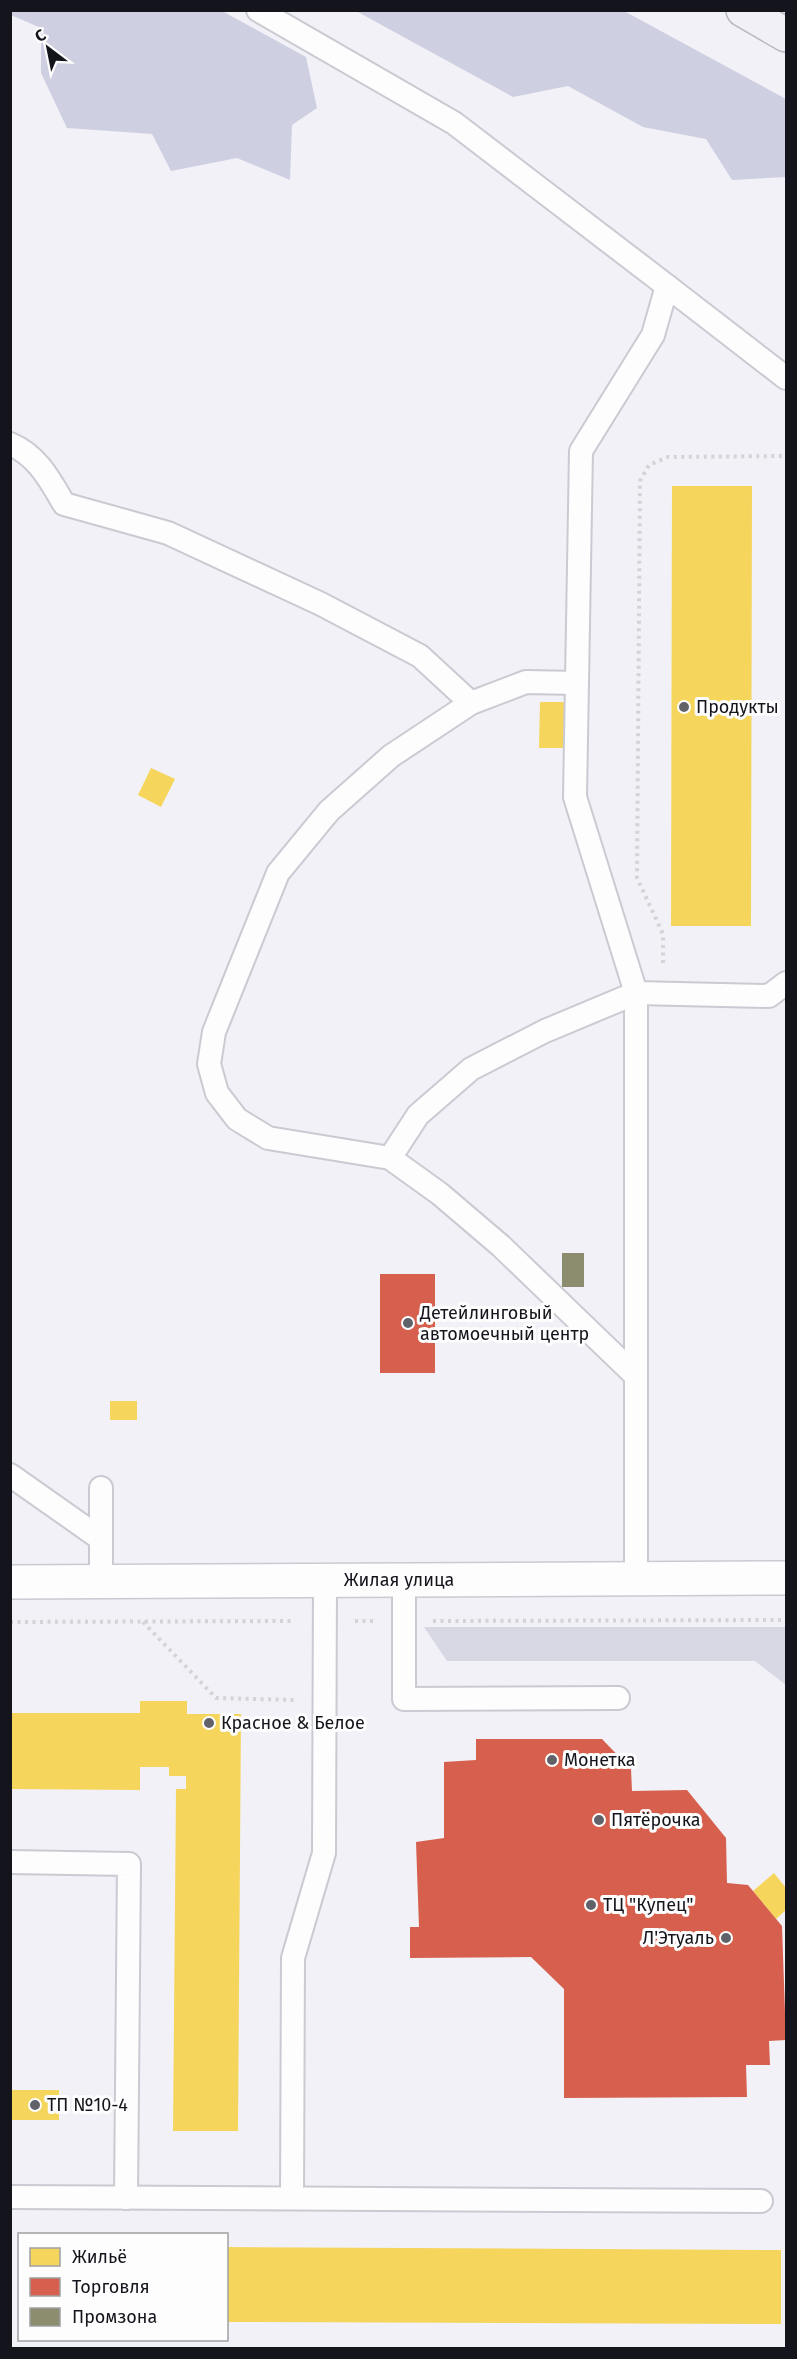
<svg xmlns="http://www.w3.org/2000/svg" width="797" height="2359" font-family="'Fira Sans',sans-serif">
<style>
.green{fill:#d8d8e5}
.forest{fill:#cfcfe2}
.homes{fill:#f6d55c}
.shops{fill:#d6604d}
.industry{fill:#8c8c6e}
.lines{fill:none;stroke-linecap:round;stroke-linejoin:round}
.service-casing{stroke:#cacad2;stroke-width:26}
.secondary-casing{stroke:#cacad2;stroke-width:36}
.primary-casing{stroke:#b7b6c3;stroke-width:36}
.path{stroke:#d4d4d7;stroke-width:4;stroke-dasharray:3 4.5;stroke-linecap:butt}
.service{stroke:#fdfdfe;stroke-width:22}
.secondary{stroke:#fdfdfe;stroke-width:33}
.primary{stroke:#f1f0f7;stroke-width:33}
.poi-dot{fill:#616169;stroke:#fdfdfd;stroke-width:2}
.labels{text-anchor:middle;dominant-baseline:central;stroke-width:6;stroke-linejoin:round;paint-order:stroke}
.poi-label{font-size:18px;fill:#14141d;stroke:#fdfdfd;text-anchor:start}
.street-label{font-size:18px;fill:#14141d;stroke:#fdfdfd}
</style>
<rect width="100%" height="100%" fill="#f1f1f7"/>
<path class="green" d="M424,1627H786V1685L755,1661H447Z"/>
<g class="forest">
<path d="M10,11H222L306,57L317,108L292,125L290,180L237,158L171,171L152,134L67,128L41,73V28L11,15Z"/>
<path d="M356,11H624L786,99V177L732,180L706,139L643,127L568,86L513,97Z"/>
</g>
<g class="homes">
<path d="M672,486H752L751,926H671Z"/>
<path d="M540,702H570L569,748H539Z"/>
<path d="M151,768L175,779L161,807L138,795Z"/>
<rect x="110" y="1401" width="27" height="19"/>
<path d="M140,1701H187V1714H241L238,2131H173L176,1789H186V1776H169V1767H140V1790L10,1789V1713H140Z"/>
<path d="M774,1873L786,1888V1910L776,1919L753,1891Z"/>
<rect x="10" y="2090" width="49" height="30"/>
<path d="M226,2247L781,2250V2324L226,2322Z"/>
</g>
<g class="shops">
<rect x="380" y="1274" width="55" height="99"/>
<path d="M476,1739H602L631,1769L632,1791L687,1790L726,1838L727,1883L748,1885L782,1926L786,2040L769,2041L770,2065H746L747,2097L564,2098V1989L531,1957L410,1958V1927H419L416,1842L444,1838V1762L476,1760Z"/>
</g>
<rect class="industry" x="562" y="1253" width="22" height="34"/>
<g class="lines">
<g class="service-casing">
<g id="service">
<path d="M258,10L454,123L667,286L653,335L581,451L575,797L636,993V1578"/>
<path d="M667,286L786,378"/>
<path d="M10,444C37,455 50,480 64,504L168,533L321,604L420,656L471,703"/>
<path d="M577,683L526,682L471,703L391,756L329,811L278,873L214,1032L209,1064L217,1093L237,1119L268,1138L390,1158L440,1194L501,1246L636,1376"/>
<path d="M390,1158L418,1115L471,1069L545,1031L636,993L769,996L786,983"/>
<path d="M10,1475L101,1539"/>
<path d="M404,1580V1699L618,1698"/>
<path d="M101,1582V1488"/>
<path d="M10,1862L129,1864L126,2198"/>
<path d="M10,2197L761,2201"/>
<path d="M292,2198L293,1958L324,1853L325,1580"/>
</g>
</g>
<g class="secondary-casing">
<path id="secondary" d="M10,1582L786,1578"/>
</g>
<g class="primary-casing">
<path id="primary" d="M743,10L786,35"/>
</g>
<g class="path">
<path d="M663,963V934L637,878L640,481L649,465L668,457L786,456"/>
<path d="M355,1621H375"/>
<path d="M433,1621L786,1620"/>
<path d="M10,1622L294,1621"/>
<path d="M143,1622L216,1698L295,1700"/>
</g>
<use href="#service" class="service"/>
<use href="#secondary" class="secondary"/>
<use href="#primary" class="primary"/>
</g>
<g class="poi-dot">
<circle cx="684" cy="707" r="6"/>
<circle cx="408" cy="1323" r="6"/>
<circle cx="209" cy="1723" r="6"/>
<circle cx="552" cy="1760" r="6"/>
<circle cx="599" cy="1820" r="6"/>
<circle cx="591" cy="1905" r="6"/>
<circle cx="726" cy="1938" r="6"/>
<circle cx="35" cy="2105" r="6"/>
</g>
<g class="labels">
<g class="poi-label">
<text x="696" y="707">Продукты</text>
<text x="420" y="1313">Детейлинговый<tspan x="420" dy="21">автомоечный центр</tspan></text>
<text x="221" y="1723">Красное &amp; Белое</text>
<text x="564" y="1760">Монетка</text>
<text x="611" y="1820">Пятёрочка</text>
<text x="603" y="1905">ТЦ "Купец"</text>
<text x="714" y="1938" text-anchor="end">Л'Этуаль</text>
<text x="47" y="2105">ТП №10-4</text>
</g>
<g class="street-label">
<text x="399" y="1580">Жилая улица</text>
</g>
</g>
<rect width="797" height="2359" fill="none" stroke="#14141d" stroke-width="24"/>
<rect x="18" y="2233" width="210" height="108" fill="#fdfdfd" stroke="#a0a0a3" stroke-width="1.5"/>
<rect x="30" y="2248" width="30" height="18" fill="#f6d55c" stroke="#a0a0a3" stroke-width="1.5"/>
<text x="72" y="2263" font-size="18" fill="#14141d">Жильё</text>
<rect x="30" y="2278" width="30" height="18" fill="#d6604d" stroke="#a0a0a3" stroke-width="1.5"/>
<text x="72" y="2293" font-size="18" fill="#14141d">Торговля</text>
<rect x="30" y="2308" width="30" height="18" fill="#8c8c6e" stroke="#a0a0a3" stroke-width="1.5"/>
<text x="72" y="2323" font-size="18" fill="#14141d">Промзона</text>
<g transform="translate(48 48) rotate(328)" stroke="#fdfdfd" stroke-width="4.5" paint-order="stroke">
<path d="M0-4.5L10 22L0 15L-10 22Z" fill="#14141d"/>
<text y="-9" font-size="16" font-weight="bold" text-anchor="middle" fill="#14141d">С</text>
</g>
</svg>
